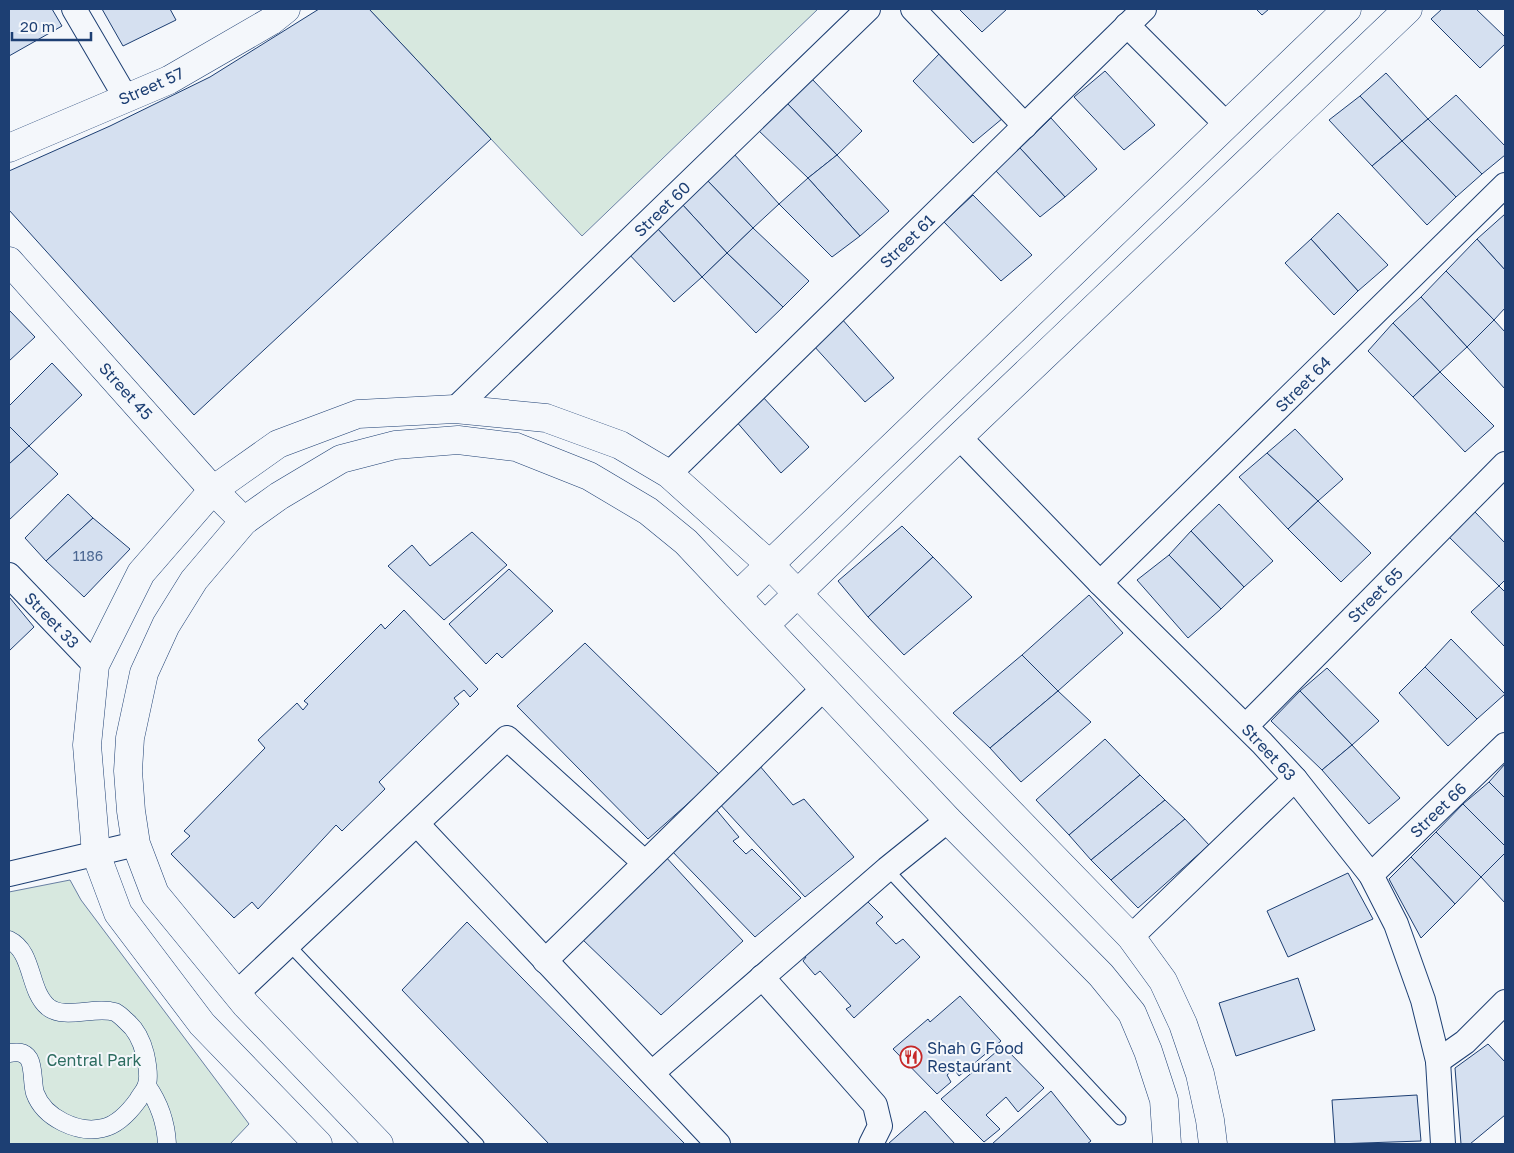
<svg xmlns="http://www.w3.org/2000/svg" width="1514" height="1153" font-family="'Golos Text',sans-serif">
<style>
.green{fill:#d7e8df;stroke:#687fa3}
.building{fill:#d5e0f0;stroke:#1d3f73}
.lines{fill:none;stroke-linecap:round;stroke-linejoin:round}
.service-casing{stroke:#1d3f73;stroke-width:13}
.pedestrian-casing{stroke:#1d3f73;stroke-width:19}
.minor-casing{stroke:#1d3f73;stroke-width:26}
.tertiary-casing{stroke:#1d3f73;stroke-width:29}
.service{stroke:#f4f7fb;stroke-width:11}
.pedestrian{stroke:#f4f7fb;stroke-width:18}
.minor{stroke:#f4f7fb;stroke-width:24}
.tertiary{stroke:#f4f7fb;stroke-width:28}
.labels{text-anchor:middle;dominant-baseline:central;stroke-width:4;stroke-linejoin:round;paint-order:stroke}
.number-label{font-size:14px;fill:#4b6792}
.street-label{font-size:16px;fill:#1d3f73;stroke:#f4f7fb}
.poi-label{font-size:16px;fill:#1d3f73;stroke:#f4f7fb;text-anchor:start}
.park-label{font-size:16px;fill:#2c6c60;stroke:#f4f7fb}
</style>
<rect width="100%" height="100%" fill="#f4f7fb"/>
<g class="green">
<path d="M369,9H818L582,236Z"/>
<path d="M70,880L81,900L249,1124L230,1144H9V892Z"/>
</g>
<g class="building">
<path d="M9,9H52L62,26L9,56Z"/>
<path d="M102,9H170L176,20L123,46Z"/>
<path d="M319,9H369L491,139L194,415L9,210V171L110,126L210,77Z"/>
<path d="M959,9H1007L982,32Z"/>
<path d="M1256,9H1269L1262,15Z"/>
<path d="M1442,9H1476L1505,37V44L1480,68L1431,19Z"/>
<path d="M940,53L1003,118L973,143L913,81Z"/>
<path d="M1105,71L1155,125L1124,150L1074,97Z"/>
<path d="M1386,73L1428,119L1402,141L1360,96Z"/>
<path d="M811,78L862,131L837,155L785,101Z"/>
<path d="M1456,95L1505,146V155L1482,174L1428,119Z"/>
<path d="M1360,96L1402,141L1372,166L1329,120Z"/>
<path d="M785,101L837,155L808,178L757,129Z"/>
<path d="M1051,118L1097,169L1065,197L1020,148Z"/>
<path d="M1428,119L1482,174L1456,197L1402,141Z"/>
<path d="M1402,141L1456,197L1427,225L1372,166Z"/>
<path d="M1020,148L1065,197L1040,217L995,170Z"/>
<path d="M734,154L779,204L753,228L706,179Z"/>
<path d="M837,155L889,211L860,236L808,178Z"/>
<path d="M808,178L860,236L832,257L779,204Z"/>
<path d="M706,179L753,228L727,253L681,203Z"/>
<path d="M973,195L1032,255L1001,281L944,222Z"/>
<path d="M681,203L727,253L702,277L656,227Z"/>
<path d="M1338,213L1388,265L1358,291L1311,239Z"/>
<path d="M1505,214V270L1477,239Z"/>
<path d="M656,227L702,277L674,302L627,252Z"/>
<path d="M753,228L809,281L783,307L727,253Z"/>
<path d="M1311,239L1358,291L1334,315L1285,263Z"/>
<path d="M1477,239L1505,270V308L1494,320L1446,271Z"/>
<path d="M727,253L783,307L756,333L702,277Z"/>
<path d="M1446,271L1494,320L1467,347L1421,297Z"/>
<path d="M1421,297L1467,347L1440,372L1393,323Z"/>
<path d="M9,310L35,337L9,361Z"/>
<path d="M841,318L894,378L865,402L813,345Z"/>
<path d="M1494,320L1505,332V389L1467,347Z"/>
<path d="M1393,323L1440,372L1413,397L1368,351Z"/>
<path d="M52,363L82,395L29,446L9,426V406Z"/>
<path d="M1440,372L1494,426L1465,452L1413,397Z"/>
<path d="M762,396L809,447L781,473L735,420Z"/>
<path d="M9,426L29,446L9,464Z"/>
<path d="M1295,429L1343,479L1318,501L1267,453Z"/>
<path d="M29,446L58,474L9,520V464Z"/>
<path d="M1267,453L1318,501L1288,529L1239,477Z"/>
<path d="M68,494L93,518L46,561L25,538Z"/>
<path d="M1318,501L1371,553L1341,582L1288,529Z"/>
<path d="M1219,504L1273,561L1244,587L1191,531Z"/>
<path d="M1475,512L1505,543V580L1499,586L1448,536Z"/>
<path d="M93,518L130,549L84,597L46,561Z"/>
<path d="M902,526L933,557L868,617L838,581Z"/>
<path d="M1191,531L1244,587L1221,609L1169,555Z"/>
<path d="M472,532L507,565L444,620L388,566L412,545L430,566Z"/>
<path d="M1169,555L1221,609L1188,638L1137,580Z"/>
<path d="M933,557L972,597L904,655L868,617Z"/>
<path d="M509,569L553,611L502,658L497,653L486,664L449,624Z"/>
<path d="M1499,586L1505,592V647L1471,612Z"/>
<path d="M1089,595L1123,633L1058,691L1022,655Z"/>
<path d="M10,598L34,627L9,651V599Z"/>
<path d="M404,610L478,689L470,697L464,690L454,698L459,704L379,782L385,789L342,831L336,825L258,909L252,902L234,918L171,854L190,836L184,831L265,748L258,740L297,703L303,710L308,704L304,701L381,624L385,629Z"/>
<path d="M1451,639L1505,694L1477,719L1425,667Z"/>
<path d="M585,643L720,775L648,839L517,706Z"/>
<path d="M1022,655L1058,691L990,748L953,713Z"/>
<path d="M1425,667L1477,719L1448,746L1399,693Z"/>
<path d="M1327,668L1379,721L1352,745L1300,691Z"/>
<path d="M1058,691L1091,722L1021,782L990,748Z"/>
<path d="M1300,691L1352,745L1322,770L1271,721Z"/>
<path d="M1105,739L1140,775L1069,835L1036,800Z"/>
<path d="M1352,745L1400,798L1369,824L1322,770Z"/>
<path d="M1505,764V798L1489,782Z"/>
<path d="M759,765L793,805L804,799L854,857L805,897L717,801Z"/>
<path d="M1140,775L1165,800L1091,860L1069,835Z"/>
<path d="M1489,782L1505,798V846L1463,804Z"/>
<path d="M1165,800L1185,819L1111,880L1091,860Z"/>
<path d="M1463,804L1505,846V853L1481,877L1436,832Z"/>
<path d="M714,807L739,837L733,841L746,854L752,849L801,898L755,937L669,848Z"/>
<path d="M1185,819L1209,845L1138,908L1111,880Z"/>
<path d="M1436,832L1481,877L1455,904L1411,857Z"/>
<path d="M1505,853V903L1481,877Z"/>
<path d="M664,855L743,941L661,1015L581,938Z"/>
<path d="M1411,857L1455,904L1421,938L1389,879Z"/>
<path d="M1348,873L1373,919L1288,957L1267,911Z"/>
<path d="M865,899L883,917L876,923L896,944L903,939L920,957L854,1018L846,1009L851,1006L820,971L815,975L803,961L806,957L800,952Z"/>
<path d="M467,922L685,1144H549L402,990Z"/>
<path d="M1298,978L1315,1030L1236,1056L1219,1003Z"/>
<path d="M960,996L1001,1041L959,1076L954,1069L947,1075L951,1082L937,1094L893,1049L928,1019L930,1022Z"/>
<path d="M1488,1044L1505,1062V1115L1470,1144H1461L1455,1068Z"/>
<path d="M1003,1046L1044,1088L1018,1112L1006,1097L986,1115L1000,1129L984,1142L941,1099Z"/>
<path d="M1051,1091L1091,1141L1087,1144H992Z"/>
<path d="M1417,1095L1421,1141L1335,1144L1332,1100Z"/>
<path d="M925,1111L955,1144H888Z"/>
</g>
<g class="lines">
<g class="service-casing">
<g id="service">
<path d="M887,869L1120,1119"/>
<path d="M289,945L478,1144"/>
</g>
</g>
<g class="pedestrian-casing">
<g id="pedestrian">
<path d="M9,940C34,952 28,990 48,1007C64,1020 95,1006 115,1012C119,1014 123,1018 126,1021C136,1029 142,1042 145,1054C147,1063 150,1079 146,1087C144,1092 140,1096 138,1100C130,1111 117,1125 103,1128C78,1134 44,1118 35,1093C32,1083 34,1068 29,1059C24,1051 16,1052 9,1053"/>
<path d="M147,1086C159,1103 166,1124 167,1144"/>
</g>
</g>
<g class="minor-casing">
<g id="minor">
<path d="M74,9L126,98"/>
<path d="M913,9L1025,126"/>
<path d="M1127,25L1226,124"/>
<path d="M455,409L868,9"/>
<path d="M959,437L1100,583L1262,743L1295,779L1371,875L1396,924L1423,1000L1438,1061L1443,1144"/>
<path d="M669,474L1144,9"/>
<path d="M9,575L95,665"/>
<path d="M1100,583L1505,185"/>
<path d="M1246,726L1505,464"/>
<path d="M417,824L718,1144"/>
<path d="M9,874L136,844"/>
<path d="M1371,875L1505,745"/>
<path d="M1131,937L1295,779"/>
<path d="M545,961L824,688"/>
<path d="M762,977L875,1105L880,1126L871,1144"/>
<path d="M236,994L507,738L645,863"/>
<path d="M1438,1061L1465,1042L1505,1002"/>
<path d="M652,1073L887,869L948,820"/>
</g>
</g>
<g class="tertiary-casing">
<g id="tertiary">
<path d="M9,148L169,80L271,21L286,9"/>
<path d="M9,261L213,490L244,521"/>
<path d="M737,596L1347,9"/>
<path d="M765,625L959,437L1408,9"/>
<path d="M318,1144L202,1024L118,913L96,854L87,745L95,665L141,573L213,490L278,444L358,414L455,409L546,418L620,445L669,474L769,564L1131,937L1163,981L1183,1024L1200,1074L1210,1120L1213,1144"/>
<path d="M379,1144L246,1005L155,894L136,844L131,811L128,771L130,738L144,673L166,625L194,580L244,521L279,496L341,459L395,445L458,440L516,447L589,476L648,511L686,542L948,820L1101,975L1132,1013L1148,1051L1164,1100L1167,1144"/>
</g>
</g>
<use href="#service" class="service"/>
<use href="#pedestrian" class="pedestrian"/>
<use href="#minor" class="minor"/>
<use href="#tertiary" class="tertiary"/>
</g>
<defs>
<g id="restaurant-ring" transform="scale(1.125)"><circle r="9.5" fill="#f4f7fb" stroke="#c62828" stroke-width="1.5"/><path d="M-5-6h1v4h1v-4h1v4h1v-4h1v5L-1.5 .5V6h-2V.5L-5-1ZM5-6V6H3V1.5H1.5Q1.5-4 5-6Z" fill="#c62828"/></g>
</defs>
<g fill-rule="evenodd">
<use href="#restaurant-ring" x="911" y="1057"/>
</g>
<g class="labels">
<g class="number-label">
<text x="88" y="555">1186</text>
</g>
<g class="street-label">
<text transform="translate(151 86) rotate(-24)">Street 57</text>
<text transform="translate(662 209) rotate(-44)">Street 60</text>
<text transform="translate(907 241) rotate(-44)">Street 61</text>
<text transform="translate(1303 384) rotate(-45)">Street 64</text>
<text transform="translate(126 391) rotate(48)">Street 45</text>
<text transform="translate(1375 595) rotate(-45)">Street 65</text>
<text transform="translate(52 620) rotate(46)">Street 33</text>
<text transform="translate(1269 752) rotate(47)">Street 63</text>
<text transform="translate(1438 810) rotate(-44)">Street 66</text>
</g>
<g class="poi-label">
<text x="927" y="1048">Shah G Food<tspan x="927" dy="18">Restaurant</tspan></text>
</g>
<g class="park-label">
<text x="94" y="1060">Central Park</text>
</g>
</g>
<rect width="1514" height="1153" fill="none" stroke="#1d3f73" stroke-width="20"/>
<path d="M12 32v8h79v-8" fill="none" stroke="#1d3f73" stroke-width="2.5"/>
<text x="20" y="32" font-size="15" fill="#1d3f73" stroke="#f4f7fb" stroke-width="4" paint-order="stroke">20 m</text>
</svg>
